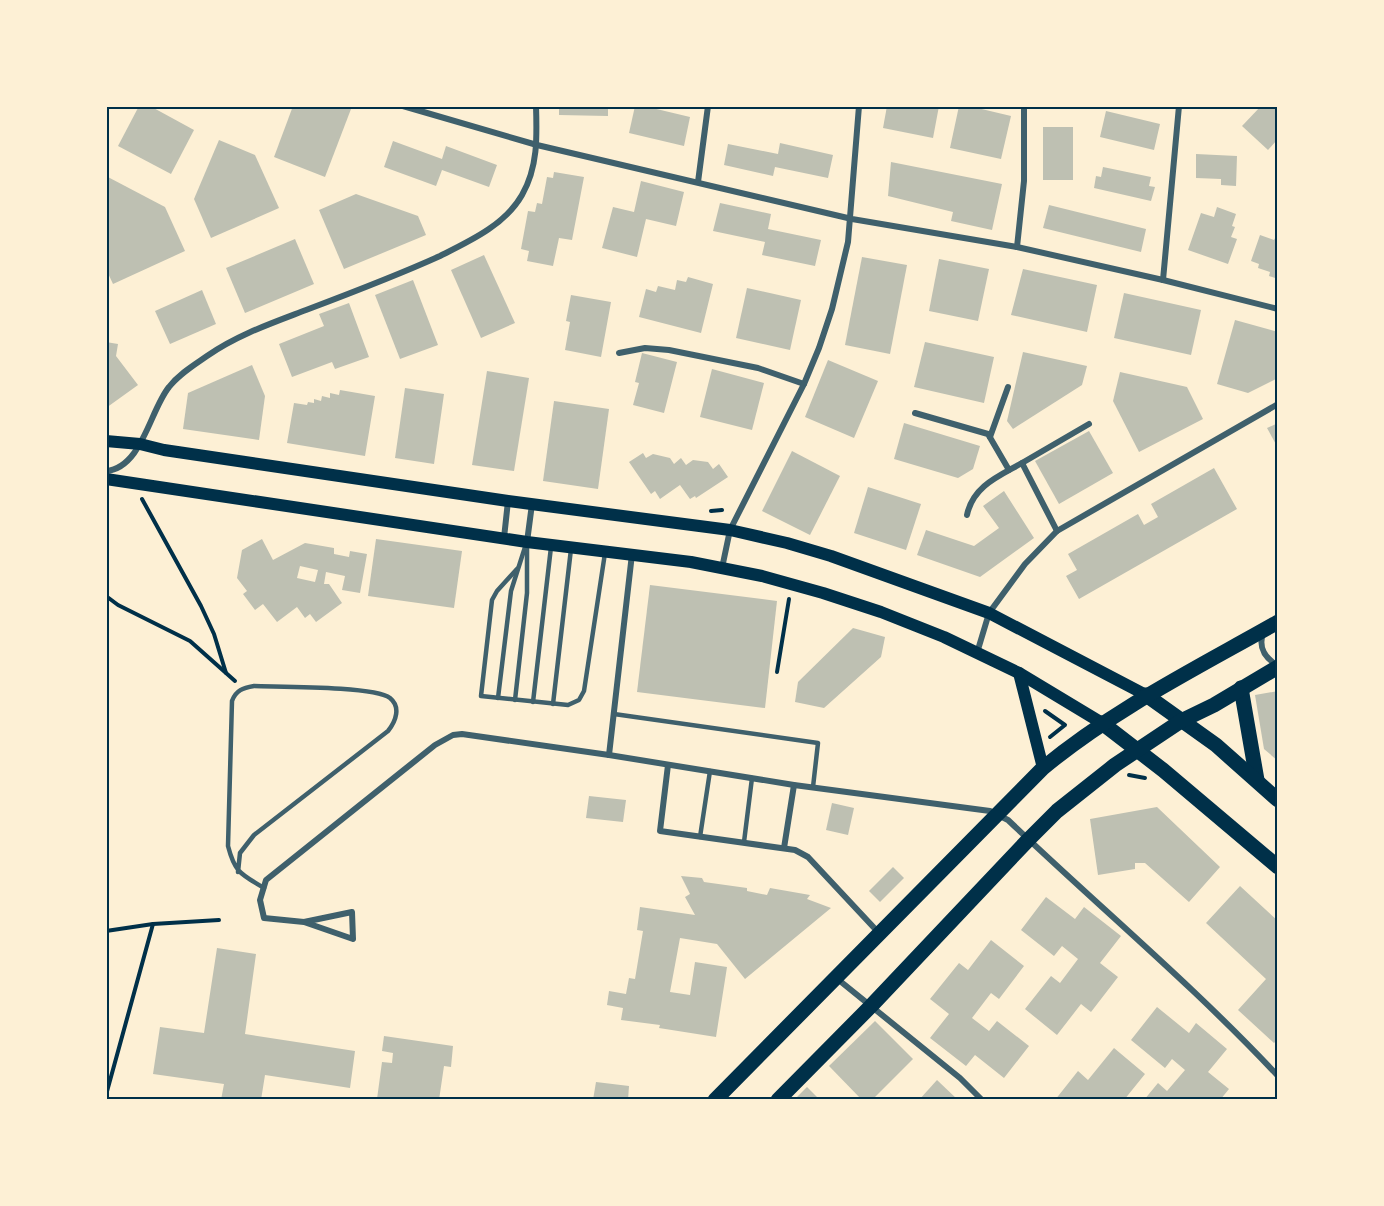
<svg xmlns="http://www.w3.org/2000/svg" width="1384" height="1206" font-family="'DM Sans',sans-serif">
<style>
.building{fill:#bec0b2;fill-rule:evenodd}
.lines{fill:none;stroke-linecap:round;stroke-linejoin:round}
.path{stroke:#003049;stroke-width:4}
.service{stroke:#3f606c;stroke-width:4.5}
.minor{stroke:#3f606c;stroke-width:6}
.secondary{stroke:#003049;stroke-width:12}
.primary{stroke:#003049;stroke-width:15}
.neatline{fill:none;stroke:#003049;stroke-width:2}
</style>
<rect width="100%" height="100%" fill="#fdf0d5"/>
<g class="building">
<path d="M139,106H150L194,130L171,174L118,146Z"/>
<path d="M293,106H346L351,109L325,177L274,157Z"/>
<path d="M559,106H608V116L559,115Z"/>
<path d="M635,106H644L690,117L684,146L629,133Z"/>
<path d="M887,106H939L933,138L883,128Z"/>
<path d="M959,106H969L1011,116L1001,159L950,148Z"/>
<path d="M1261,106H1278V139L1268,150L1242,126Z"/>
<path d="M1106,111L1160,124L1154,150L1100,137Z"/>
<rect x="1043" y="127" width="30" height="53"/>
<path d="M219,140L255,155L279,208L211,238L194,199Z"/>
<path d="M393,141L442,159L446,146L497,165L489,187L442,170L436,186L384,167Z"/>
<path d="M780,143L833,155L828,178L775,167L773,176L724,165L728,144L778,154Z"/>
<path d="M1196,154L1237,156L1236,186L1221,185V179L1196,178Z"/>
<path d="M891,162L1002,184L992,230L951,221L953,212L888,196Z"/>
<path d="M1103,167L1151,177L1149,186L1155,187L1151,201L1094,188L1096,176L1101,177Z"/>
<path d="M554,172L584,177L572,240L559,238L553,266L527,261L529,251L521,249L528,211L535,212L537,203L542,204L547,177L553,178Z"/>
<path d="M106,176L165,207L185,251L113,284L106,269Z"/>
<path d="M641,181L684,192L676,226L646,219L637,257L602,248L613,207L634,212Z"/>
<path d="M356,194L418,216L426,235L344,269L319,210Z"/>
<path d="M720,203L771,214L768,229L821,240L815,266L762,255L765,242L713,231Z"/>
<path d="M1049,205L1146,229L1141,252L1043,228Z"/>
<path d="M1217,207L1236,214L1232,226L1235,227L1231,237L1237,239L1228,264L1188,250L1201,213L1214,217Z"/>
<path d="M1278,233V279L1269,276L1270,272L1258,268L1259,264L1251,261L1260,235L1274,240Z"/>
<path d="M295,239L314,284L245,313L226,268Z"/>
<path d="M484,255L515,323L481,338L451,270Z"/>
<path d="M862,257L907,265L890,354L845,345Z"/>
<path d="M939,259L989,269L978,321L929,311Z"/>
<path d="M1023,269L1097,285L1087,332L1011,315Z"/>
<path d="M688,277L713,284L701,333L639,317L646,289L656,292L658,286L675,290L677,280L686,282Z"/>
<path d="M413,280L438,345L400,359L375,295Z"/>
<path d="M747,288L801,300L790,350L736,338Z"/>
<path d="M202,290L216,324L170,344L155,311Z"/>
<path d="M1124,293L1201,310L1191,355L1114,338Z"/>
<path d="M571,295L611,302L601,357L565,350L570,322L566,321Z"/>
<path d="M349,303L369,357L335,369L332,362L292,377L279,344L324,326L319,314Z"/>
<path d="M1235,320L1278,332V378L1248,393L1217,384Z"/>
<path d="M106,342L118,344L116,356L138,385L106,408Z"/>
<path d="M925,342L994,357L984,403L914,387Z"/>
<path d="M1023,352L1087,366L1082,385L1013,429L1007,421Z"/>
<path d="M642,353L677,362L664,413L633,405L639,383L635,382Z"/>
<path d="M828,360L878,381L854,438L805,417Z"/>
<path d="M252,365L265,396L259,440L183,429L188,393Z"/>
<path d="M712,369L764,383L752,430L700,417Z"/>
<path d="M487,371L529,378L514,471L472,465Z"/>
<path d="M1120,372L1187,387L1203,419L1139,452L1113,401Z"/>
<path d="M405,388L444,394L434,464L395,458Z"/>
<path d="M340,390L375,396L365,456L287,443L294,403L307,405L308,402L314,403V399L321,401L322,396L330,398V393L339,395Z"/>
<path d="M554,401L609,409L598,489L543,481Z"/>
<path d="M904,423L980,446L973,469L958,478L894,459Z"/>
<path d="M1278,423V448L1267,428Z"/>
<path d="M1089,431L1113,473L1059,504L1035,461Z"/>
<path d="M792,451L840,476L810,535L762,511Z"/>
<path d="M643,453L646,458L653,454L670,458L674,464L681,458L686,465L693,460L708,462L713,469L719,464L728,477L696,498L695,496L690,499L680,485L660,499L655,491L651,494L629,462Z"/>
<path d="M1214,468L1237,509L1079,599L1066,576L1077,570L1068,554L1138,514L1144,525L1158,517L1151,504Z"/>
<path d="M868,487L921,504L906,550L854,533Z"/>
<path d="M1004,491L1034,538L980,577L917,555L926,530L974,546L999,528L983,506Z"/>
<path d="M262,539L273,560L305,543L334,548V554L349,557L350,551L367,554L360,593L342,590L345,576L326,572L324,584H329L342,603L316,622L310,614L305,618L297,607L277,622L263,604L255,610L243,594L247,591L237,578L242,550ZM300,566L318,570L315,582L297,578Z"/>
<path d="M376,539L462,551L454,608L368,596Z"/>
<path d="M650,585L777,601L765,708L637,692Z"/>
<path d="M853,628L885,637L881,657L824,708L795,702L798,682Z"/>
<path d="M1278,691V761L1264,749L1255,695Z"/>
<path d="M589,796L626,800L623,822L586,818Z"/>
<path d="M832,803L854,808L848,835L826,830Z"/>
<path d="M1157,807L1220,867L1189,902L1145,863H1135V869L1098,875L1090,819Z"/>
<path d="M893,867L904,878L880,902L869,891Z"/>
<path d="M681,876L702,878L704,882L747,888V891L767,895L770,888L810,895L807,899L831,908L745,979L717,944L680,938L670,992L690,995L695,962L727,967L716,1037L659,1028L660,1025L621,1020L623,1008L607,1005L609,991L626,994L629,978L635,979L643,931L637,930L640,907L695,915L685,897L690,894Z"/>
<path d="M1240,886L1278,921V1039L1274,1043L1238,1010L1266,979L1206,923Z"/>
<path d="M1046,897L1075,919L1084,907L1121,936L1100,963L1118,977L1091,1012L1081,1004L1057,1035L1025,1009L1051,976L1060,983L1078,959L1062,946L1054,956L1021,930Z"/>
<path d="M991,940L1024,966L999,999L991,993L972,1018L989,1031L997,1021L1029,1046L1004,1078L975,1055L966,1066L930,1038L949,1014L930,999L959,963L968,970Z"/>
<path d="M217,948L256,954L245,1034L355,1051L350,1088L265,1075L261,1100H221L224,1084L153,1074L160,1027L204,1033Z"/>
<path d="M1157,1007L1189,1033L1196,1023L1227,1049L1208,1072L1229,1089L1220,1100H1144L1158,1083L1167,1091L1185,1070L1172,1059L1165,1068L1131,1040Z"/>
<path d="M875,1021L913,1059L872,1100H862L829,1066Z"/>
<path d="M384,1036L453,1046L451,1067L444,1066L439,1100L377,1099L382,1062L392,1063L393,1053L382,1051Z"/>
<path d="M1114,1048L1145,1074L1124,1100H1055L1078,1071L1088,1080Z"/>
<path d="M937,1080L958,1100H919Z"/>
<path d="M596,1082L629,1086L628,1100H593Z"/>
<path d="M807,1087L820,1100H794Z"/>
</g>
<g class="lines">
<g class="path">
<path d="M142,499L201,606L214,634L226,673"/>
<path d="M711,511L722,510"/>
<path d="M106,596L118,605L190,641L235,681"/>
<path d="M777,672L789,599"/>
<path d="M1045,711L1065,725L1050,737"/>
<path d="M1129,775L1145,778"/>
<path d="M106,931L153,924L219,920"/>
<path d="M106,1095L153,924"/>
</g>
<g class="service">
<path d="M517,569L497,591L492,600L481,696L568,705L579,700L584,691L605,553"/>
<path d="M498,698L511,591L526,544"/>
<path d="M515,700L527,593V548"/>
<path d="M533,702L551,547"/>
<path d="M553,704L571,549"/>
<path d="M614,714L818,743L813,787"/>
<path d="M700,837L710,771"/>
<path d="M744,842L752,778"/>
<path d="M238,872L240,853L254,835L388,731C396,721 401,707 390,698C374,686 278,687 254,686C243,688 236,690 232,701L228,846C235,873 241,874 264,888"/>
</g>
<g class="minor">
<path d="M403,106L537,145L852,219L1017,247L1163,280L1278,309"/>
<path d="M698,182L708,106"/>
<path d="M1017,247L1024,181V106"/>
<path d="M1163,280L1179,106"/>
<path d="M619,353L645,348L669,350L758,368L804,384"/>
<path d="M915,413L988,434L1009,470"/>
<path d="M990,437L1008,387"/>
<path d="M1022,463L1089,424"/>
<path d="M106,471C142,468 150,410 169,387C179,374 194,365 207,356C237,335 272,323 306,310C351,293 396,276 440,256C470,241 505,225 522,195C538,167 537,137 536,106"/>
<path d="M967,515C973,486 999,476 1022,463L1057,531"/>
<path d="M504,538L508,501"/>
<path d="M527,542L532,504"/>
<path d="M722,568L730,530L804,384L819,348L832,309L848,242L859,106"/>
<path d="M1263,633C1258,648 1265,658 1278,666"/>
<path d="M977,653L989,613L1025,564L1057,531L1278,404"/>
<path d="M609,755L632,554"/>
<path d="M668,765L660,831L795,850L808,857L878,932"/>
<path d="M784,848L794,785"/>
<path d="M304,922L352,912L353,939L304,922L264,918L260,900L266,880L435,745L453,735L462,734L609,755L794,785L990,811L1008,820C1098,906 1193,985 1278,1076"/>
<path d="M835,977L960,1078L982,1100"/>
</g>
<g class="secondary">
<path d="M106,441L140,444L164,450L508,501L730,530L787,543L831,556L989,613L1146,695"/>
<path d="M106,479L527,542L691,562L762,576L823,593L881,612L944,637L1019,673L1102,723"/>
<path d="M1019,673L1043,768"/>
</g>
<g class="primary">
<path d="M1241,688L1257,780"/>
<path d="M1146,695L1216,745L1278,800"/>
<path d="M1102,723L1163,770L1278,867"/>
<path d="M715,1100L1043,768C1114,709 1197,668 1278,622"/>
<path d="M778,1100L871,1006L1028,840L1057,811L1115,765L1181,721L1214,705L1278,667"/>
</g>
</g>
<rect width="1384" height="1206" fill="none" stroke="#fdf0d5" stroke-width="216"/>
<rect x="108" y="108" width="1168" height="990" class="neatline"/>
</svg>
